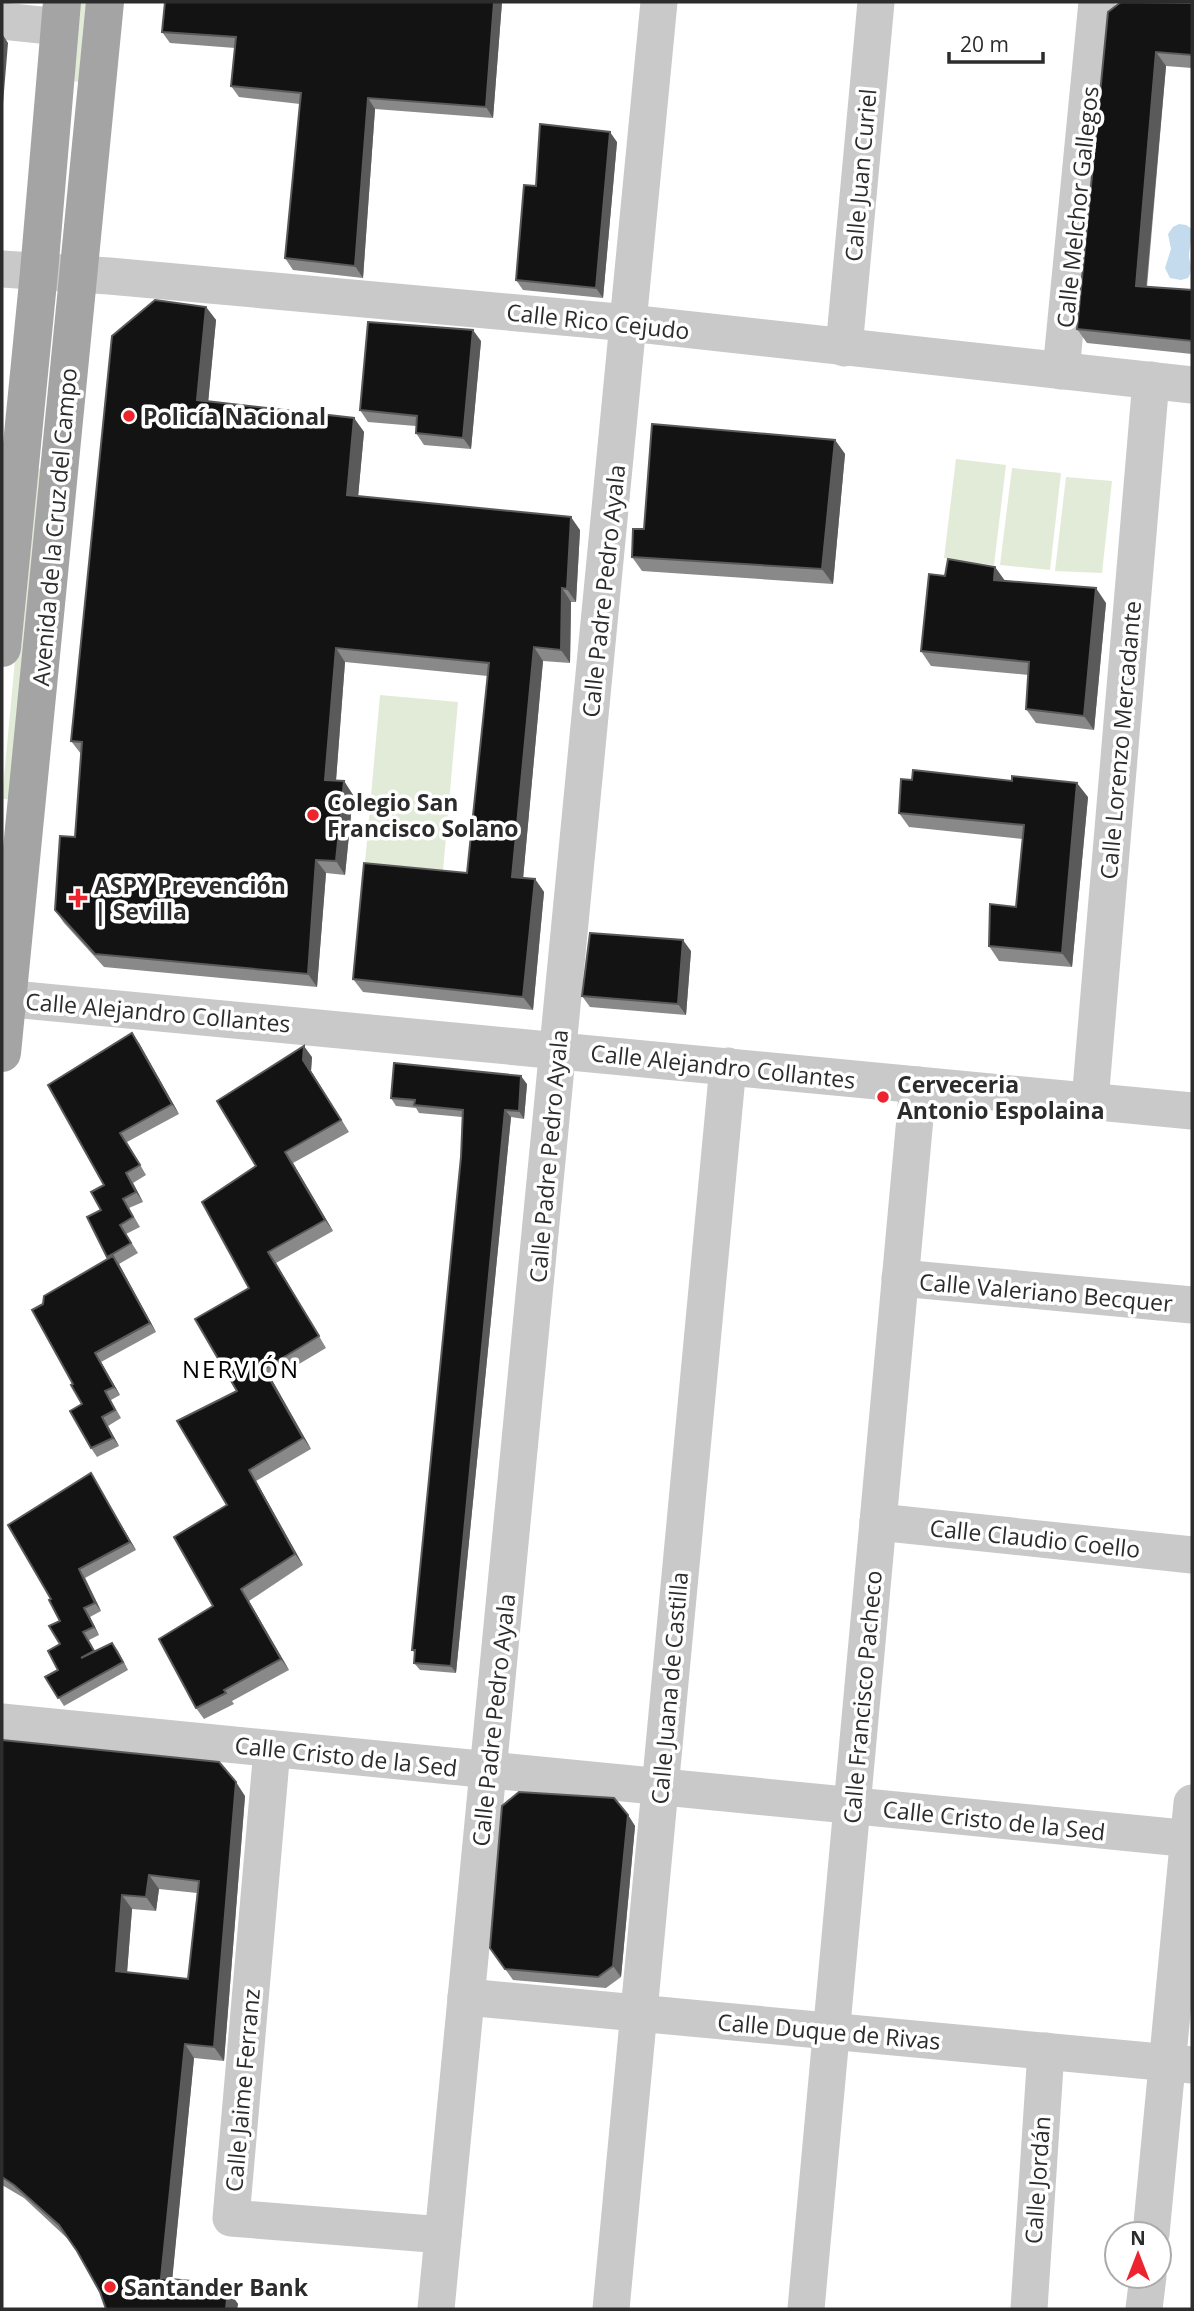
<svg xmlns="http://www.w3.org/2000/svg" width="1194" height="2311" font-family="'Open Sans',sans-serif">
<style>
.green{fill:#e2ebd8}
.water{fill:#c3dbec}
.lines{fill:none;stroke-linecap:round;stroke-linejoin:round}
.minor{stroke:#c9c9c9;stroke-width:37}
.major{stroke:#a4a4a4;stroke-width:38}
.wall{fill:#898989;fill-rule:evenodd}
.shaded-wall{fill:#5a5a5a}
.building{fill:#131313;stroke:#5a5a5a;stroke-width:2;fill-rule:evenodd}
.poi-dot{fill:#ed242d;stroke:#fff;stroke-width:2.5}
.labels{text-anchor:middle;dominant-baseline:central;stroke-width:7;stroke-linejoin:round;paint-order:stroke}
.street-label{font-size:23px;fill:#2c2c2c;stroke:#fff}
.poi-label{font-size:23px;font-weight:bold;fill:#2c2c2c;stroke:#fff;text-anchor:start}
.neighbourhood-label{font-size:24px;letter-spacing:2px;fill:#000;stroke:#fff}
</style>
<rect width="100%" height="100%" fill="#fff"/>
<g class="green">
<path d="M78,2H88L80,82L71,81Z"/>
<path d="M956,459L1006,465L994,565L944,558Z"/>
<path d="M33,468L43,469L11,799H2Z"/>
<path d="M1012,468L1061,473L1050,570L1000,565Z"/>
<path d="M1066,477L1112,481L1102,573L1055,571Z"/>
<path d="M380,695L458,702L443,870L365,863Z"/>
</g>
<path class="water" d="M1179,224L1186,225L1192,229C1192,238 1190,246 1189,254C1189,264 1194,267 1188,278L1181,280L1170,278L1165,268L1171,249L1168,234L1173,227Z"/>
<g class="lines">
<g class="minor">
<path d="M2,21L60,27"/>
<path d="M2,269L109,276L629,323L1192,385"/>
<path d="M844,348L876,2"/>
<path d="M1061,371L1097,2"/>
<path d="M2,998L1192,1111"/>
<path d="M1090,1101L1151,380"/>
<path d="M900,1278L1192,1305"/>
<path d="M878,1522L1192,1555"/>
<path d="M2,1722L1192,1839"/>
<path d="M272,1749L231,2218L443,2235"/>
<path d="M466,1997L1192,2065"/>
<path d="M1151,2234L1192,1803"/>
<path d="M436,2309L659,2"/>
<path d="M611,2309L728,1066"/>
<path d="M806,2309L918,1085"/>
<path d="M1029,2309L1046,2051"/>
<path d="M1144,2309L1148,2276"/>
</g>
<g class="major">
<path d="M2,648L39,272L62,2"/>
<path d="M2,1053L105,2"/>
</g>
</g>
<g class="wall">
<path d="M165,2H502L493,118L375,109L363,278L293,270L285,258L300,104L239,97L231,86L235,48L170,43L162,32Z"/>
<path d="M1192,3V68L1166,66L1147,287L1192,290V354L1087,343L1077,329L1108,12Z"/>
<path d="M617,142L603,298L523,290L516,280L536,186Z"/>
<path d="M206,307L216,320L208,402L354,418L364,432L358,496L580,530L576,602H571L570,663L543,661L523,878L535,879L544,892L533,1010L363,992L353,979L467,873L488,676L345,662L336,781H344L353,795L345,875L326,873L317,987L104,967L64,923L55,910L75,837L81,754L71,741Z"/>
<path d="M481,341L471,449L424,445L416,433V426L368,422L360,410Z"/>
<path d="M835,440L845,454L833,584L642,571L632,557Z"/>
<path d="M995,567L1005,581L1106,603L1094,730L1036,723L1026,709L1029,675L931,666L921,651L945,576Z"/>
<path d="M1088,797L1072,967L999,961L989,946L1016,907L1023,839L909,827L899,813Z"/>
<path d="M691,951L686,1015L590,1007L582,996Z"/>
<path d="M139,1043L179,1114L127,1142L146,1175L133,1183L143,1202L129,1208L140,1227L126,1234L138,1253L119,1264L156,1332L101,1362L120,1395L111,1400L121,1418L108,1426L119,1446L97,1457L91,1448L82,1404L43,1304L108,1258L87,1217L101,1210L104,1185Z"/>
<path d="M312,1057L311,1071L349,1132L293,1163L333,1231L276,1263L326,1348L272,1380L311,1449L256,1481L303,1565L249,1601L289,1670L232,1701L234,1704L204,1719L196,1708L213,1606L227,1505L237,1391L249,1288L256,1166Z"/>
<path d="M527,1084L524,1119L511,1117L456,1673L420,1670L414,1663L415,1653L412,1650L461,1157L462,1117L419,1113L416,1108L396,1106L391,1098Z"/>
<path d="M96,1482L136,1550L85,1578L101,1611L90,1617L99,1635L89,1640L95,1651L112,1643L128,1670L64,1706L45,1677L58,1670L60,1644V1621L51,1599Z"/>
<path d="M2,1740L245,1796L224,2061L194,2058L172,2279L200,2282L204,2288L228,2290L238,2304L237,2309H106L100,2292L78,2253L68,2239L24,2198L2,2185ZM159,1889L197,1893L188,1979L127,1973L132,1909L156,1911Z"/>
<path d="M628,1815L635,1826L621,1977L606,1988L513,1980L490,1948Z"/>
</g>
<g class="shaded-wall">
<path d="M494,2H502L493,118L486,107Z"/>
<path d="M3,35L8,43L2,116V46Z"/>
<path d="M1156,52L1166,66L1145,300L1136,286Z"/>
<path d="M368,98L375,109L363,278L355,266Z"/>
<path d="M610,132L617,142L603,298L596,288Z"/>
<path d="M206,307L216,320L207,414L197,400Z"/>
<path d="M473,330L481,341L471,449L463,438Z"/>
<path d="M354,418L364,432L357,509L347,495Z"/>
<path d="M835,440L845,454L833,584L822,569Z"/>
<path d="M571,517L580,530L576,602L567,589Z"/>
<path d="M995,567L1005,581L994,580Z"/>
<path d="M562,588L571,602L570,663L561,650Z"/>
<path d="M1096,588L1106,603L1094,730L1084,716Z"/>
<path d="M534,647L543,661L522,890L512,877Z"/>
<path d="M336,648L345,662L335,793L325,780Z"/>
<path d="M344,781L353,795L345,875L336,861Z"/>
<path d="M1077,783L1088,797L1072,967L1062,953Z"/>
<path d="M316,860L326,873L317,987L308,974Z"/>
<path d="M535,879L544,892L533,1010L523,997Z"/>
<path d="M683,940L691,951L686,1015L678,1004Z"/>
<path d="M132,1033L139,1043L179,1114L172,1104Z"/>
<path d="M304,1046L312,1057L311,1071L349,1132L303,1060Z"/>
<path d="M521,1076L527,1084L524,1119L519,1111Z"/>
<path d="M505,1110L511,1117L456,1673L451,1666Z"/>
<path d="M285,1152L293,1163L333,1231L325,1220Z"/>
<path d="M126,1173L133,1183L143,1202L136,1192Z"/>
<path d="M268,1252L276,1263L326,1348L319,1336Z"/>
<path d="M113,1256L119,1264L156,1332L150,1323Z"/>
<path d="M95,1353L101,1362L120,1395L114,1387Z"/>
<path d="M264,1369L272,1380L311,1449L303,1438Z"/>
<path d="M102,1417L108,1426L119,1446L113,1438Z"/>
<path d="M249,1470L256,1481L303,1565L295,1554Z"/>
<path d="M91,1473L96,1482L136,1550L130,1542Z"/>
<path d="M79,1569L85,1578L101,1611L95,1603Z"/>
<path d="M241,1589L249,1601L289,1670L281,1659Z"/>
<path d="M84,1608L90,1617L99,1635L94,1627Z"/>
<path d="M112,1643L118,1651L128,1670L123,1662Z"/>
<path d="M236,1782L245,1796L224,2061L214,2047Z"/>
<path d="M628,1815L635,1826L621,1977L613,1966Z"/>
<path d="M149,1875L159,1889L156,1911L146,1897Z"/>
<path d="M122,1895L132,1909L126,1985L116,1971Z"/>
<path d="M185,2044L194,2058L171,2292L161,2278Z"/>
<path d="M228,2290L238,2304L237,2309H226Z"/>
</g>
<g class="building">
<path d="M165,2H494L486,107L368,98L355,266L285,258L301,93L231,86L236,37L162,32Z"/>
<path d="M1121,2L1192,3V55L1156,52L1136,286L1192,290V341L1077,329L1108,12Z"/>
<path d="M540,124L610,132L596,288L516,280L524,185L536,186Z"/>
<path d="M155,300L206,307L197,400L354,418L347,495L571,517L567,589L562,588L561,650L534,647L512,877L535,879L523,997L353,979L364,863L467,873L489,663L336,648L325,780L344,781L336,861L316,860L308,974L95,954L55,910L60,836L75,837L82,742L71,741L112,336Z"/>
<path d="M368,322L473,330L463,438L416,433L417,416L360,410Z"/>
<path d="M652,424L835,440L822,569L632,557L633,529H644Z"/>
<path d="M948,559L995,567L994,580L1096,588L1084,716L1026,709L1029,662L921,651L929,574L945,576Z"/>
<path d="M913,770L1012,781V776L1077,783L1062,953L989,946L990,904L1016,907L1024,825L899,813L901,779L912,780Z"/>
<path d="M590,933L683,940L678,1004L582,996Z"/>
<path d="M132,1033L172,1104L120,1133L140,1165L126,1173L136,1192L123,1199L133,1217L120,1225L131,1243L107,1257L87,1217L101,1210L91,1192L104,1185L48,1085Z"/>
<path d="M304,1046L303,1060L341,1120L285,1152L325,1220L268,1252L319,1336L264,1369L303,1438L249,1470L295,1554L241,1589L281,1659L224,1690L226,1693L196,1708L159,1639L213,1606L174,1537L227,1505L177,1421L237,1391L195,1319L249,1288L202,1202L256,1166L217,1101Z"/>
<path d="M394,1063L521,1076L519,1111L505,1110L451,1666L414,1663L415,1650H412L461,1157L463,1110L414,1105L415,1100L391,1098Z"/>
<path d="M113,1256L150,1323L95,1353L114,1387L105,1391L115,1410L102,1417L113,1438L91,1448L70,1411L82,1404L71,1385L73,1384L32,1310L43,1304L44,1296Z"/>
<path d="M91,1473L130,1542L79,1569L95,1603L84,1608L94,1627L83,1632L94,1651L81,1658L112,1643L123,1662L58,1698L45,1677L58,1670L48,1651L60,1644L49,1626L60,1621L49,1600L51,1599L8,1525Z"/>
<path d="M2,1740L219,1762L236,1782L214,2047L185,2044L161,2278L200,2282L199,2287L228,2290L226,2309H106L100,2292L77,2251L59,2225L14,2185L2,2177ZM149,1875L199,1881L188,1979L116,1971L122,1895L146,1897Z"/>
<path d="M519,1792L614,1798L628,1815L613,1966L598,1977L505,1969L490,1948L502,1806Z"/>
</g>
<g class="poi-dot">
<circle cx="129" cy="416" r="7"/>
<circle cx="313" cy="815" r="7"/>
<path d="M74.5 887.5h7v7h7v7h-7v7h-7v-7h-7v-7h7z"/>
<circle cx="883" cy="1097" r="7"/>
<circle cx="110" cy="2287" r="7"/>
</g>
<g class="labels">
<g class="street-label">
<text transform="translate(860 175) rotate(-85)">Calle Juan Curiel</text>
<text transform="translate(1077 207) rotate(-84)">Calle Melchor Gallegos</text>
<text transform="translate(598 321) rotate(6)">Calle Rico Cejudo</text>
<text transform="translate(54 527) rotate(-85)">Avenida de la Cruz del Campo</text>
<text transform="translate(603 591) rotate(-84)">Calle Padre Pedro Ayala</text>
<text transform="translate(1120 740) rotate(-85)">Calle Lorenzo Mercadante</text>
<text transform="translate(158 1012) rotate(5)">Calle Alejandro Collantes</text>
<text transform="translate(723 1066) rotate(6)">Calle Alejandro Collantes</text>
<text transform="translate(548 1156) rotate(-85)">Calle Padre Pedro Ayala</text>
<text transform="translate(1046 1292) rotate(5)">Calle Valeriano Becquer</text>
<text transform="translate(1035 1538) rotate(6)">Calle Claudio Coello</text>
<text transform="translate(669 1688) rotate(-85)">Calle Juana de Castilla</text>
<text transform="translate(862 1697) rotate(-85)">Calle Francisco Pacheco</text>
<text transform="translate(493 1720) rotate(-84)">Calle Padre Pedro Ayala</text>
<text transform="translate(346 1756) rotate(6)">Calle Cristo de la Sed</text>
<text transform="translate(994 1820) rotate(6)">Calle Cristo de la Sed</text>
<text transform="translate(829 2031) rotate(5)">Calle Duque de Rivas</text>
<text transform="translate(242 2090) rotate(-85)">Calle Jaime Ferranz</text>
<text transform="translate(1037 2180) rotate(-86)">Calle Jordán</text>
</g>
<g class="poi-label">
<text x="143" y="416">Policía Nacional</text>
<text x="327" y="802">Colegio San<tspan x="327" dy="26">Francisco Solano</tspan></text>
<text x="94" y="885">ASPY Prevención<tspan x="94" dy="26">| Sevilla</tspan></text>
<text x="897" y="1084">Cerveceria<tspan x="897" dy="26">Antonio Espolaina</tspan></text>
<text x="124" y="2287">Santander Bank</text>
</g>
<g class="neighbourhood-label">
<text x="241" y="1368">NERVIÓN</text>
</g>
</g>
<rect width="1194" height="2311" fill="none" stroke="#2c2c2c" stroke-width="7"/>
<g transform="translate(1138 2255)"><circle r="33" fill="#ffffff" stroke="#ababab" stroke-width="2"/>
<path d="M0-5L12 26L0 18L-12 26Z" fill="#ed242d"/>
<text y="-10" font-size="19" font-weight="bold" text-anchor="middle" fill="#2c2c2c">N</text>
</g>
<path d="M949 52v10h94v-10" fill="none" stroke="#2c2c2c" stroke-width="3.5"/>
<text x="960" y="52" font-size="21" fill="#2c2c2c" stroke="#ffffff" stroke-width="5" paint-order="stroke">20 m</text>
</svg>
